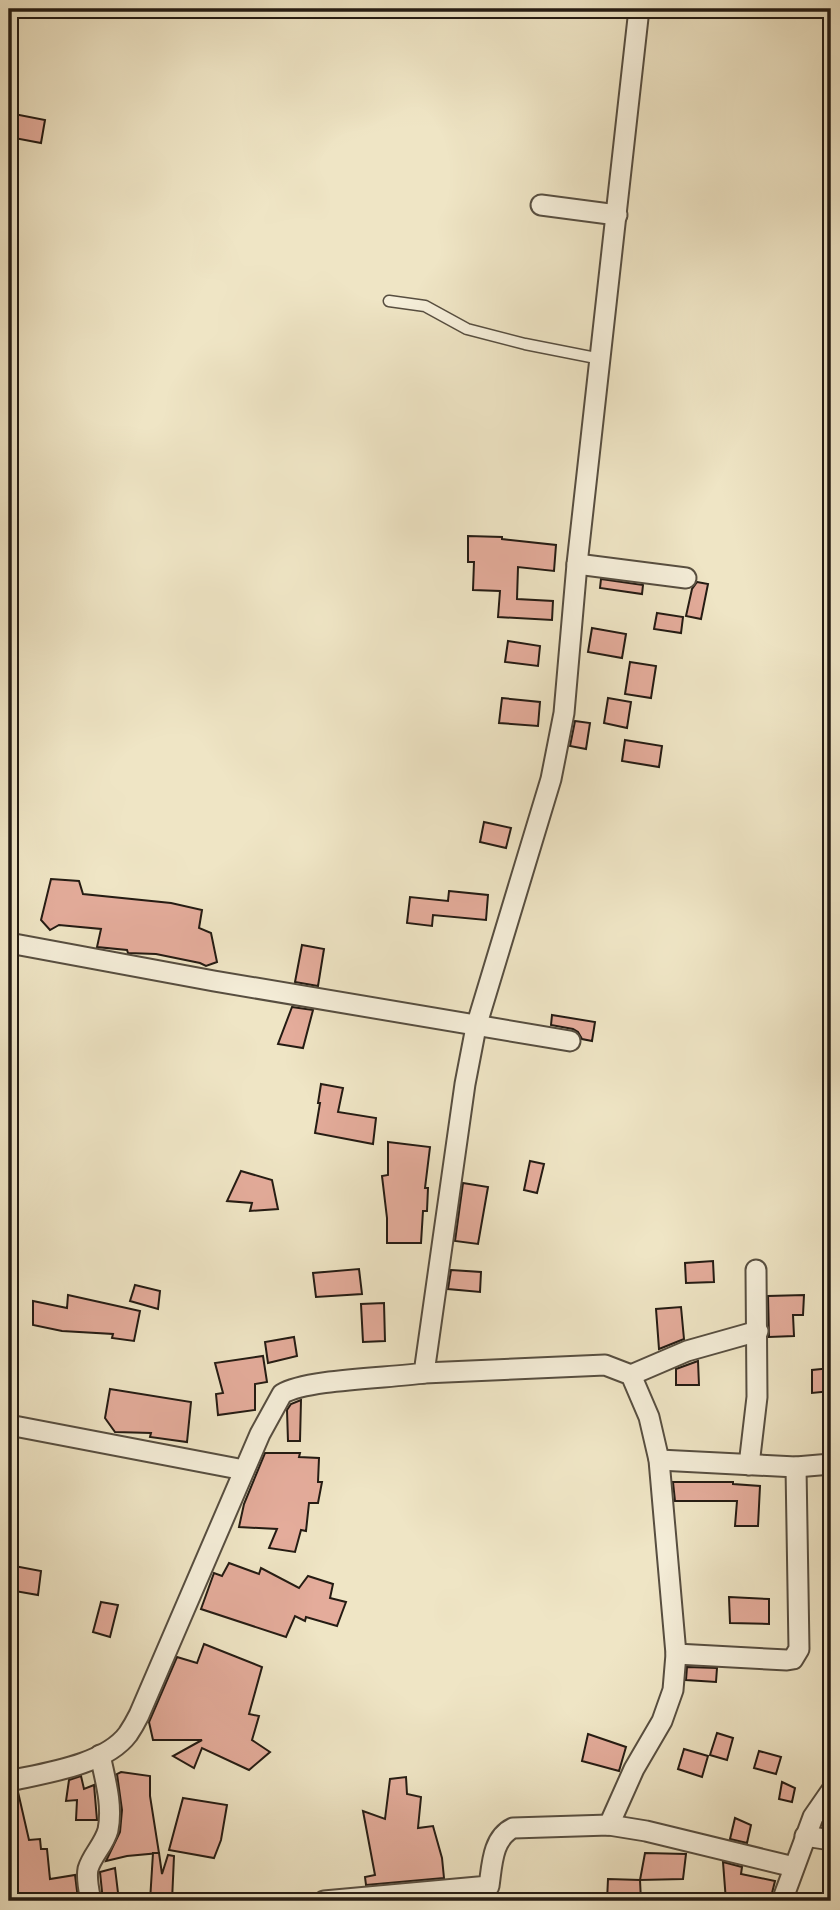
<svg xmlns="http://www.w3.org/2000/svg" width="840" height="1910" font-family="Alegreya,serif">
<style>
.building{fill:#e4ac9b;stroke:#241b13;stroke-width:2}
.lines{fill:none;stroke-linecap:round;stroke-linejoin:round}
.service-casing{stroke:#574e40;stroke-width:13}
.minor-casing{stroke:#574e40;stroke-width:23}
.service{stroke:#f5eed9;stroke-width:10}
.minor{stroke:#f5eed9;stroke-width:19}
</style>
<rect width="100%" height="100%" fill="#efe5c5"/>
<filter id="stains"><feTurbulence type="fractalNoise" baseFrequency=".00286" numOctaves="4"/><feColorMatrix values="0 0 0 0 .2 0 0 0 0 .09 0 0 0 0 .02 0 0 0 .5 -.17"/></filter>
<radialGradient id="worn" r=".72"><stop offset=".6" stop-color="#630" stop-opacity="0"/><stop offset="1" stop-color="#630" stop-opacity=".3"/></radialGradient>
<g class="building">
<path d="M9,113L45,120L41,143L9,137Z"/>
<path d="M468,536L502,537V539L556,545L554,571L518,567L517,599L553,601L552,620L498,617L500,591L473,590L474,562H468Z"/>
<path d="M601,579L643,585L642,594L600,588Z"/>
<path d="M697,582L708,584L701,619L686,616L692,589Z"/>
<path d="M657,613L683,617L681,633L654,629Z"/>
<path d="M592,628L626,634L622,658L588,652Z"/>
<path d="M508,641L540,646L538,666L505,662Z"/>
<path d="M630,662L656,666L651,698L625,694Z"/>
<path d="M502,698L540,702L538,726L499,723Z"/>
<path d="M608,698L631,702L627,728L604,723Z"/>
<path d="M575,721L590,723L586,749L570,746Z"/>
<path d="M625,740L662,746L659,767L622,761Z"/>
<path d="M484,822L511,828L506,848L480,842Z"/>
<path d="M51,879L79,881L83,894L171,903L202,910L199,928L211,933L217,962L206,966L200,963L156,954L128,953L127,950L97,947L101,929L59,925L50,930L41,920Z"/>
<path d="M449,891L488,895L486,920L433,915L432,926L407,923L410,897L448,901Z"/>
<path d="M302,945L324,949L318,986L295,982Z"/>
<path d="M292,1007L313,1010L303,1048L278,1044Z"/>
<path d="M552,1015L595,1022L592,1041L582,1039L578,1032L573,1029L551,1025Z"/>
<path d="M321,1084L343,1088L338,1112L376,1118L373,1144L315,1133L320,1103H318Z"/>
<path d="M388,1142L430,1147L425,1188H428L427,1211H423L421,1243H387V1218L382,1176L388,1175Z"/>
<path d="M530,1161L544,1164L537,1193L524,1190Z"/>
<path d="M241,1171L272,1180L278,1209L250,1211L252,1203L227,1201Z"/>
<path d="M463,1183L488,1187L478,1244L455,1241Z"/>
<path d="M713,1261L714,1282L686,1283L685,1263Z"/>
<path d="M359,1269L362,1294L316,1297L313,1273Z"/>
<path d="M451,1270L481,1272L480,1292L448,1289Z"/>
<path d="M135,1285L160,1291L158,1309L130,1301Z"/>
<path d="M68,1295L140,1311L134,1341L112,1338L113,1334L62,1331L33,1325V1301L67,1308Z"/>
<path d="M804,1295L803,1315H793L794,1336L769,1337L768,1296Z"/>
<path d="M384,1303L385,1341L363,1342L361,1304Z"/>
<path d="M681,1307L684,1339L659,1349L656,1309Z"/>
<path d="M294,1337L297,1356L268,1363L265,1342Z"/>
<path d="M263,1356L267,1382L255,1384V1410L218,1415L216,1394L223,1393L215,1363Z"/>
<path d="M698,1361L699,1385H676V1369Z"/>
<path d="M831,1368V1391L812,1393V1370Z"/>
<path d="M110,1389L191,1402L187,1442L150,1437L151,1433L115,1432L105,1418Z"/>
<path d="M301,1400L300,1441H288L287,1410L291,1404Z"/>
<path d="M265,1453H300L299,1457L319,1458L318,1482H322L318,1503H309L306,1531L301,1530L295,1552L269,1548L277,1529L239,1527L244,1504Z"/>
<path d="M673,1482H733V1484L760,1486L758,1526H735L737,1501H675Z"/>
<path d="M229,1563L259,1574L261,1568L299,1588L308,1576L333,1584L330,1598L346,1602L337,1626L306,1617L305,1621L295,1616L286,1637L201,1609L214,1573L222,1576Z"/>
<path d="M9,1565L41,1571L38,1595L9,1590Z"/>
<path d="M729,1597L769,1599V1624L730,1623Z"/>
<path d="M101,1602L118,1605L110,1637L93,1632Z"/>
<path d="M204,1644L262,1667L249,1714L259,1716L252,1740L270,1752L249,1770L202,1748L194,1768L173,1756L202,1740H153L149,1722L177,1657L197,1663Z"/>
<path d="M687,1667L717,1668L716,1682L686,1680Z"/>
<path d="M717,1733L733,1738L727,1760L710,1755Z"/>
<path d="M588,1734L626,1747L619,1771L582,1761Z"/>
<path d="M684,1749L708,1756L702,1777L678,1769Z"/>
<path d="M759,1751L781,1757L776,1774L754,1768Z"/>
<path d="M121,1772L150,1776V1796L159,1853L127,1856L106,1861L120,1832L122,1810L117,1774Z"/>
<path d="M81,1776L84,1789L94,1785L97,1820H76L77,1800L66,1801L69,1780Z"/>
<path d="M406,1777L407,1794L421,1797L418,1828L433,1826L442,1858L444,1878L366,1885L365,1877L375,1875L363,1811L385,1819L390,1779Z"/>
<path d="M782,1782L795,1788L792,1802L779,1799Z"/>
<path d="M18,1792L29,1840L40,1839L41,1849H47L50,1879L75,1875L78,1899L72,1901L71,1897L56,1901H22L9,1876V1793Z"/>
<path d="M183,1798L227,1805L221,1840L214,1858L169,1850Z"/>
<path d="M735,1818L751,1825L747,1843L730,1839Z"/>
<path d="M153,1853H159L162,1874L168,1855L174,1856L172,1901H150Z"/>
<path d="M645,1853L686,1854L683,1879L640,1880Z"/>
<path d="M723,1862L742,1867L741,1874L775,1881L770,1901H726Z"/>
<path d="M115,1868L119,1901H103L100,1872Z"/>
<path d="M608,1879L640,1880L641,1901H607Z"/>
</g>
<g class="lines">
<g class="service-casing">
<path id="service" d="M389,301L425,306L467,329L525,344L601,359"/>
</g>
<g class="minor-casing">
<g id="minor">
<path d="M541,205L617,215"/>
<path d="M577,564L686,578"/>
<path d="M9,943L214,981L570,1041"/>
<path d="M424,1373L605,1365L631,1375L649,1417L659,1460L676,1654L673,1690L662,1721L634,1769L609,1825"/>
<path d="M631,1375L687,1351L758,1331"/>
<path d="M9,1425L244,1470"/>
<path d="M659,1460L796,1467L831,1464"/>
<path d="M749,1465L757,1397L756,1270"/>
<path d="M676,1654L787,1660L793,1659L799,1649L796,1467"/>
<path d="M9,1781C45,1773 105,1765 128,1734C132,1728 136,1721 139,1715L260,1434L282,1394C306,1379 391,1378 424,1373L465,1084L476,1027L551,779L564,713L577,564L639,9"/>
<path d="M805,1836L831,1840"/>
<path d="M91,1901C89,1891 86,1879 88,1869C92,1855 104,1845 108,1830C113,1805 105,1779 100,1755"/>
<path d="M324,1901L489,1886C492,1866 492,1838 513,1828L609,1825L646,1831L794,1867"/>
<path d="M782,1901L813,1817L831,1791"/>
</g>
</g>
<use href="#service" class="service"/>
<use href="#minor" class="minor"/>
</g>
<rect width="840" height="1910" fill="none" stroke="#efe5c5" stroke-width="35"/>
<rect x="10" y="10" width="819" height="1889" fill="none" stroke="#241b13" stroke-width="3.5"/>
<rect x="18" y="18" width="805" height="1875" fill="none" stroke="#241b13" stroke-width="2"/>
<rect width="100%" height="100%" filter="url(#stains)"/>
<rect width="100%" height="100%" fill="url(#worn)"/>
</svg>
